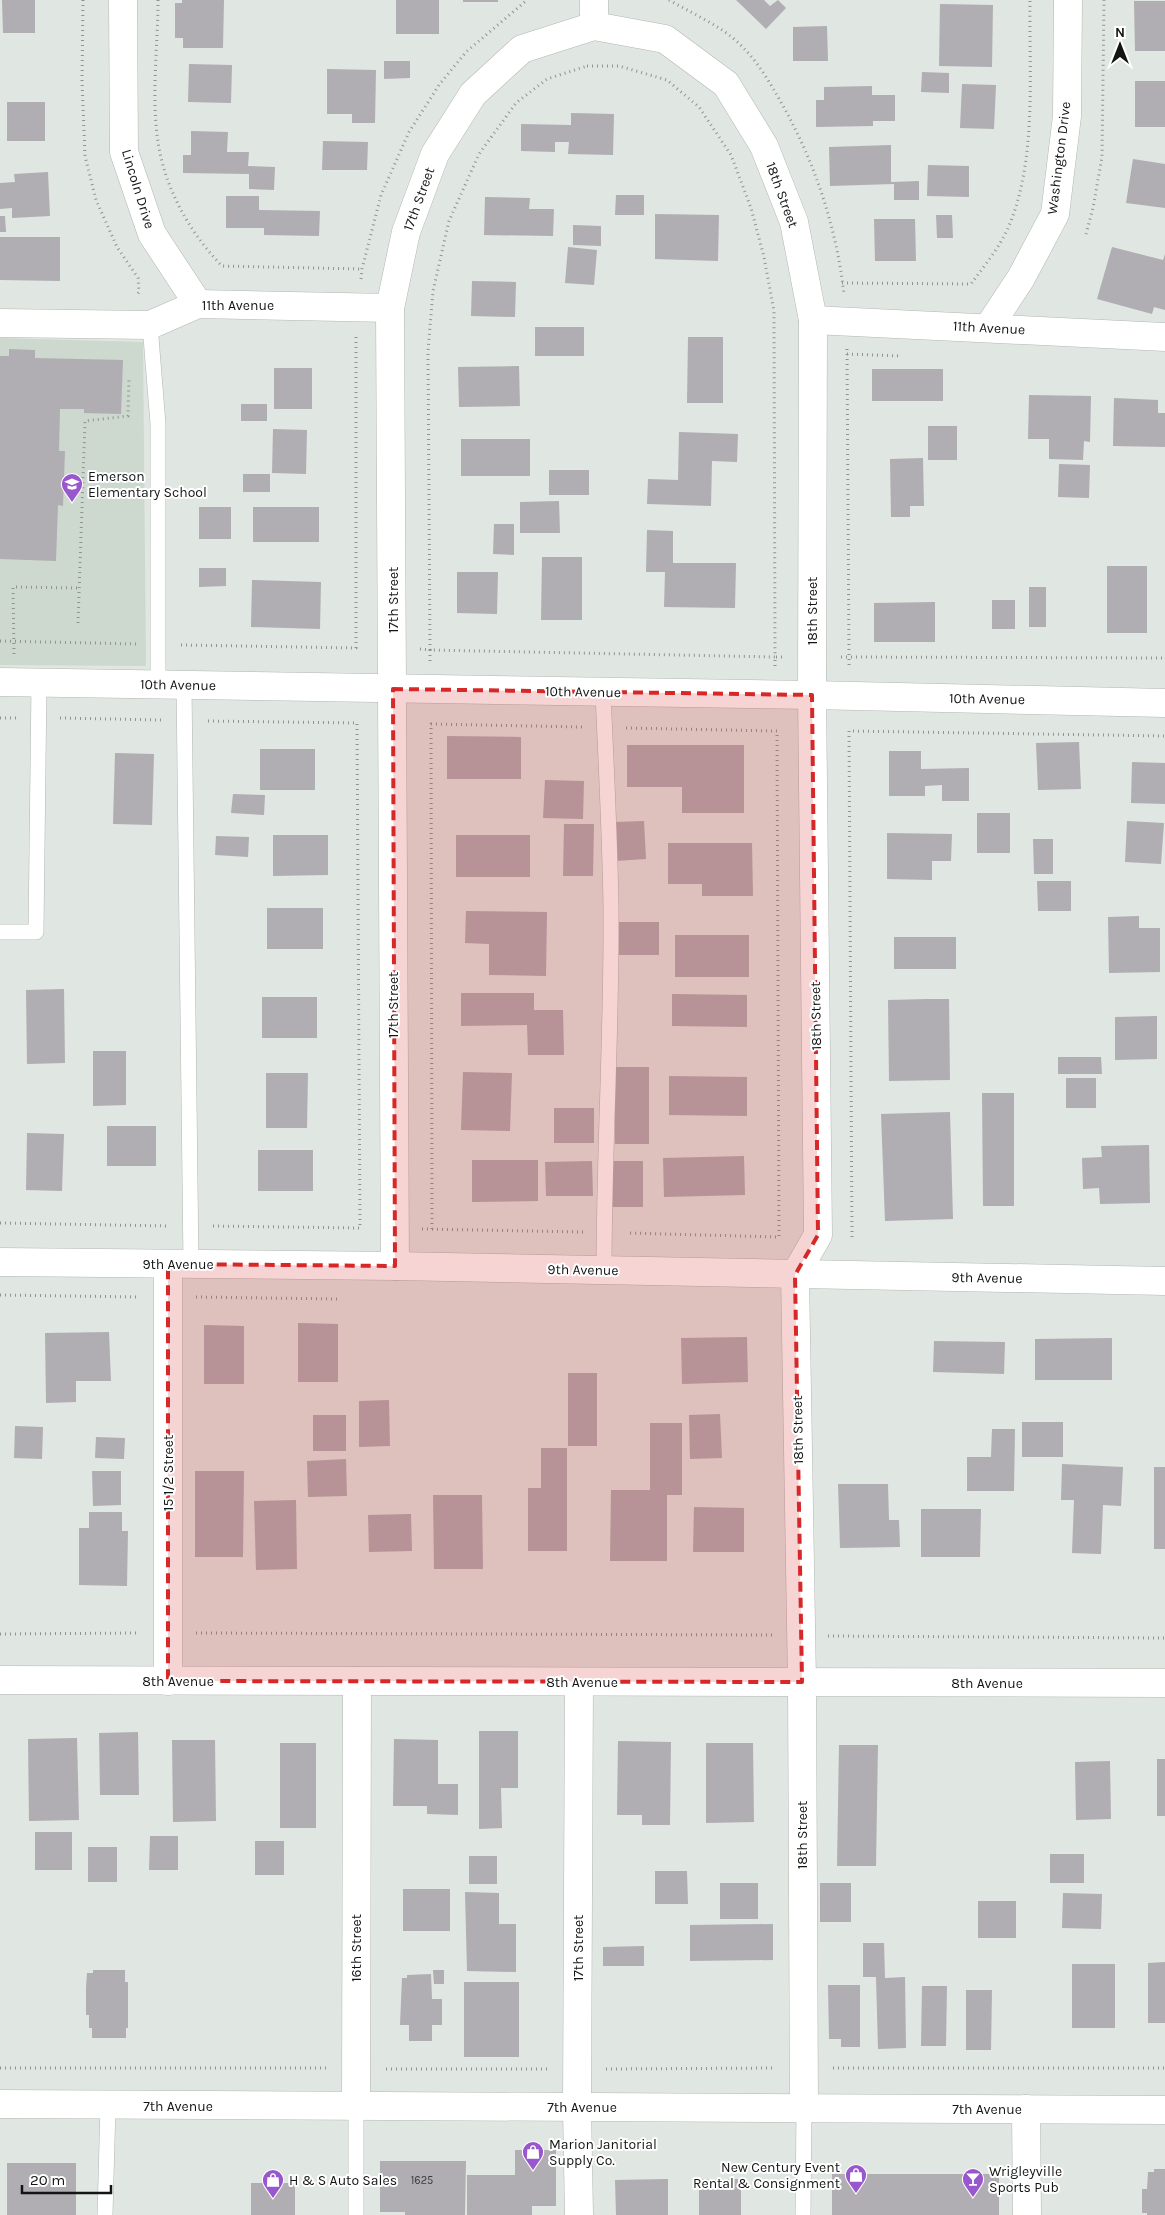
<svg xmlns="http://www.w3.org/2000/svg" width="1165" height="2215" font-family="Karla,sans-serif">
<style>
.built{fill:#cdd8cf}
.building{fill:#b0adb3}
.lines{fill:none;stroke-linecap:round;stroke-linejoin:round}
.lane-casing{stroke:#b2b7b3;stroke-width:16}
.street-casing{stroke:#b2b7b3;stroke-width:29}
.secondary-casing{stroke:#b2b7b3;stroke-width:29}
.path{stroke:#909491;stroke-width:3;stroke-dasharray:1 4;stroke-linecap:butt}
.lane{stroke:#fff;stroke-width:15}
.street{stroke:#fff;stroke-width:28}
.secondary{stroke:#fff;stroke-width:28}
.marked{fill:#d62828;fill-opacity:0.2;stroke:#d62828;stroke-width:4;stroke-dasharray:10 6;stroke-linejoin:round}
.labels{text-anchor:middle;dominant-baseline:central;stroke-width:4;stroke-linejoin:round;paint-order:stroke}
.number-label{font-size:11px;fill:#3a3b3c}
.street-label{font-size:14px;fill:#131514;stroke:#fff}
.poi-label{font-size:14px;fill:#131514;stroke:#fff;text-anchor:start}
</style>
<rect width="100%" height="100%" fill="#e0e6e1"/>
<path class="built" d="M0,338L143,342L146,666L0,665Z"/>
<g class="building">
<path d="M2,0H35V33H3Z"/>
<path d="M182,0H224L223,48H183V38H175V3H182Z"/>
<rect x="396" y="0" width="43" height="34"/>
<rect x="463" y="0" width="35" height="2"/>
<path d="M736,0H764L770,6L778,0L786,8L766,29Z"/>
<path d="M1134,1H1165V51H1135Z"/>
<path d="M940,4L993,5L992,67L939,66Z"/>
<path d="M827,26L828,61H793V27Z"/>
<path d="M384,61H410V78L384,79Z"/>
<path d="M189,64L232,65L231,103L188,102Z"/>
<path d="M327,69L376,70L375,123H352V114H327Z"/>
<path d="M922,72L949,73V93L921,92Z"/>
<rect x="1135" y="81" width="30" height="46"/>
<path d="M962,84L996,85L994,129L960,128Z"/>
<path d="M872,86V95H895V121H873V126L816,127V100H824V87Z"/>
<rect x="7" y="102" width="38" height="39"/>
<path d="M571,113L614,114L613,155L568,154L569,142H555V152L521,151V124L571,125Z"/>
<path d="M191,131L228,132L227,152H249L248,166L275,167L274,190L249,189V174L183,173V155H191Z"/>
<path d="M323,141L368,142L367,170H322Z"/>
<path d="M891,145V182L919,181V200H894V184L830,186L829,147Z"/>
<path d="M1133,159L1165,164V208L1126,203Z"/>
<path d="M928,165L969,166V197L927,196Z"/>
<path d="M48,172L50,216L12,218V208L0,209V183L15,182L14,174Z"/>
<path d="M616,195H644V215H615Z"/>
<path d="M226,196H259V210L320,211L319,236L264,235V228H226Z"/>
<path d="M485,197L530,198L529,209H554L553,236L484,235Z"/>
<path d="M655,214L719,215L718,261L655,259Z"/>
<path d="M936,215H952L953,238H937Z"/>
<path d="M0,216H5L6,232H0Z"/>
<path d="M874,219H915L916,261H875Z"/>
<path d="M573,225L601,226V246L573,245Z"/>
<path d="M0,237H60V281L0,280Z"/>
<path d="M568,247L597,250L594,285L565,283Z"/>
<path d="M1112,247L1163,260L1165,254V310L1154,307L1152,314L1097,299Z"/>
<path d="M472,281L516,282L515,317L471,316Z"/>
<rect x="535" y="327" width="49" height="29"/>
<path d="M688,337H723V403H687Z"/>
<path d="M9,349L35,350V358L123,360L121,414L84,413V409H60L59,451H65L63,506L58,505L56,561L0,559V356H9Z"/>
<path d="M519,366L520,406L459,407L458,367Z"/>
<rect x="274" y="368" width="38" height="41"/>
<rect x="872" y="369" width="71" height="32"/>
<path d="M1029,395L1091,396L1090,442L1084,441L1083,460L1049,459V439H1028Z"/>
<path d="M1114,398L1158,400V413H1165V447L1113,446Z"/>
<rect x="241" y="404" width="26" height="17"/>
<rect x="928" y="426" width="29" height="34"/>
<path d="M273,429L307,430L306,474L272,473Z"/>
<path d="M679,432L738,434L737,462L712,461L711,506L647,504L648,479L678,480Z"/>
<rect x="461" y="439" width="69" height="37"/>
<path d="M923,458L924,506H910V517H891L890,459Z"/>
<path d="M1059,464L1090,465L1089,498L1058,497Z"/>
<rect x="549" y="470" width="40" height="25"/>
<rect x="243" y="474" width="27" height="18"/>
<path d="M559,501L560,533H520V502Z"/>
<rect x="199" y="507" width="32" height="32"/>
<rect x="253" y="507" width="66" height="35"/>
<path d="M494,524H514V555L493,554Z"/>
<path d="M647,530L673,531V563H736L735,608L664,607L665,572H646Z"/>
<path d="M542,557H582V620H541Z"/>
<rect x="1107" y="566" width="40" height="67"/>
<path d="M199,568H226V586L199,587Z"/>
<path d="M457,572H498L497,614L457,613Z"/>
<path d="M252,580L321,582L320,629L251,627Z"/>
<rect x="1029" y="587" width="17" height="40"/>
<rect x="992" y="600" width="23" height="29"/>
<path d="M935,602V642H874V603Z"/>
<path d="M447,736L521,737V779H447Z"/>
<path d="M1079,742L1081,789L1038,790L1036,743Z"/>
<path d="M627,745H744V813H682V787H627Z"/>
<rect x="260" y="749" width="55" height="41"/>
<path d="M889,751H921V769L969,768V801H942V785L925,786V796H889Z"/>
<path d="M115,753L154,754L152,825L113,824Z"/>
<path d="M1132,762L1165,763V804L1131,803Z"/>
<path d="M545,780L584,781L583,819L543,818Z"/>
<path d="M233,794L265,795L264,815L231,813Z"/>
<rect x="977" y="813" width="33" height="40"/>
<path d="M644,821L646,859L615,861L614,822Z"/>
<path d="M1127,821L1164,823L1161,864L1125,862Z"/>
<path d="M564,824H594L593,876H563Z"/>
<path d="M887,833L952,834L951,861H932V880L887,879Z"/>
<path d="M273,835H328V875L273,876Z"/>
<rect x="456" y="835" width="74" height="42"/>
<path d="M216,836L249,837L248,857L215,855Z"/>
<path d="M1033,839H1053V874H1034Z"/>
<path d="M668,843H752L753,896H702V884H668Z"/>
<path d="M1037,881H1071V911H1038Z"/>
<rect x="267" y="908" width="56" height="41"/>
<path d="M466,911L547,912L546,976L489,975V944L465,943Z"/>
<path d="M1139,916V928H1160V972L1109,973L1108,917Z"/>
<path d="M618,922H659V955H619Z"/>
<rect x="675" y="935" width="74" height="42"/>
<rect x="894" y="937" width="62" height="32"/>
<path d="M64,989L65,1063L27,1064L26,990Z"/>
<path d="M461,993H534V1010H563L564,1055H528L527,1025L461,1026Z"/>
<path d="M672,994L747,995V1027L672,1026Z"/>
<rect x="262" y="997" width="55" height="41"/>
<path d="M927,999H949L950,1080L889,1081L888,1000Z"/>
<path d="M1157,1016V1059L1115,1060V1017Z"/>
<path d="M93,1051H126V1105L93,1106Z"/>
<path d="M1058,1057H1101L1102,1074H1058Z"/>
<rect x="615" y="1067" width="34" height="77"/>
<path d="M463,1072L512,1073L510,1131L461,1130Z"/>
<path d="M266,1073H308L307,1128H266Z"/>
<path d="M669,1076L747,1077V1116L669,1115Z"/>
<rect x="1066" y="1078" width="30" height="30"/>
<path d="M982,1093H1014V1206H983Z"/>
<rect x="554" y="1108" width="40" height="35"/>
<path d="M950,1112L953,1219L885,1221L881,1114Z"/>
<rect x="107" y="1126" width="49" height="40"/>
<path d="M27,1133L64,1134L62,1191L26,1190Z"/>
<path d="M1149,1145L1150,1203L1100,1204L1099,1188L1083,1189L1082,1158L1102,1157L1101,1146Z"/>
<rect x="258" y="1150" width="55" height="41"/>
<path d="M744,1156L745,1195L664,1197L663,1158Z"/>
<path d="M472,1160H538V1201L472,1202Z"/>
<path d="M592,1161L593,1196H546L545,1162Z"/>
<path d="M611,1161H643V1207H612Z"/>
<path d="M298,1323L338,1324V1382H298Z"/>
<path d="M204,1325L244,1326V1384H204Z"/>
<path d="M109,1332L111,1381H76V1402L46,1403L45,1333Z"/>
<path d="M747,1337L748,1382L682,1384L681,1338Z"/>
<path d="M1112,1338V1380H1035V1339Z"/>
<path d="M934,1341L1005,1342L1004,1374L933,1372Z"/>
<rect x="568" y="1373" width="29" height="73"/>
<path d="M389,1400L390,1446L359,1447V1401Z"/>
<path d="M720,1414L722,1458L690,1459L689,1415Z"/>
<rect x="313" y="1415" width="33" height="36"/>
<rect x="1022" y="1422" width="41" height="35"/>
<path d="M650,1423H682V1495H667V1561H610L611,1490H650Z"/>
<path d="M15,1426L43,1427L42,1459L14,1458Z"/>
<path d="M992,1429H1015L1014,1491H967V1457H991Z"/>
<path d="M96,1437L125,1438L124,1459L95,1458Z"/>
<path d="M541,1448H567V1551H528V1488H541Z"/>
<path d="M346,1459L347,1496L308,1497L307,1461Z"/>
<path d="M1062,1464L1123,1467L1121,1506L1103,1505L1101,1554L1072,1553L1074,1500H1061Z"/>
<rect x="1154" y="1467" width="11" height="82"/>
<path d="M92,1471H121V1505L93,1506Z"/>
<path d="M195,1471H244L243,1557H195Z"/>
<path d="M838,1484H888L889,1520H899L900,1547L840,1548Z"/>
<path d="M433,1495H482L483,1569H434Z"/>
<path d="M296,1500L297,1569L256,1570L254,1501Z"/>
<path d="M694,1507L744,1508V1552H693Z"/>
<path d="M921,1509H981L980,1557H921Z"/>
<path d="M89,1512H122V1531H128L127,1586L79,1585V1528H89Z"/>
<path d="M411,1514L412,1551L369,1552L368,1515Z"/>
<path d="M479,1731H518V1788H501L502,1828L479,1829Z"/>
<path d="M138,1732L139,1795H100L99,1733Z"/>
<path d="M77,1738L79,1820L29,1821L28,1739Z"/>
<path d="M394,1739L438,1740V1784H458V1815L427,1814V1806H393Z"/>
<path d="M172,1740H215L216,1821L173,1822Z"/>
<path d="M618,1741L671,1742L670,1825H642V1815H617Z"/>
<rect x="280" y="1743" width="36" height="85"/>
<path d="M706,1743H753L754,1822L706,1823Z"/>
<path d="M839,1745H878L876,1866H837Z"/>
<rect x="1157" y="1759" width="8" height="57"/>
<path d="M1110,1761L1111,1819L1076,1820L1075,1762Z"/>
<rect x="35" y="1832" width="37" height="38"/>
<path d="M150,1836H178V1870H149Z"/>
<rect x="255" y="1841" width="29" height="34"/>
<rect x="88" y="1847" width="29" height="35"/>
<rect x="1050" y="1854" width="34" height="29"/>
<rect x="469" y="1856" width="28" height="28"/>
<path d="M655,1871H687L688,1904H655Z"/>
<rect x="720" y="1883" width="38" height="36"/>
<rect x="820" y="1883" width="31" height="39"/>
<rect x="403" y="1889" width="47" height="42"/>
<path d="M465,1892L499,1893V1924H516V1972L467,1971Z"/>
<path d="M1063,1893L1102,1894L1101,1929L1062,1928Z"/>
<rect x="978" y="1901" width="38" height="37"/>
<path d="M773,1924V1960L690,1961V1925Z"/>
<path d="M863,1943H884L885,1978L905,1977L906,2048L878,2049L876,1977H863Z"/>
<path d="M644,1946V1966H603V1947Z"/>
<path d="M1165,1962V2023H1148V1963Z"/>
<rect x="1072" y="1964" width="43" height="64"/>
<path d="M93,1970H125V1982H128V2028H126V2038H92V2028H89V2015H86V1988L87,1973H93Z"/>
<path d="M433,1970H444V1984H434Z"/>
<path d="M431,1974L432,1999H442V2025H432V2041H409V2025H400L402,1978H407V1975Z"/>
<rect x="464" y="1982" width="55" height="75"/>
<path d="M828,1985H860V2047H841V2039H829Z"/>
<path d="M922,1986H947L946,2046H921Z"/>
<path d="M966,1990H992L991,2050H966Z"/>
<path d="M515,2150H556V2206H532V2215H467V2175H515Z"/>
<path d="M380,2161H466L465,2215H405V2212H380Z"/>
<rect x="7" y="2163" width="69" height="52"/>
<path d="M1154,2169H1165V2215H1147V2213H1142V2189H1147L1148,2172H1154Z"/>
<rect x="832" y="2174" width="167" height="41"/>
<path d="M668,2179V2215H616L615,2180Z"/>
<rect x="699" y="2179" width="42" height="36"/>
<rect x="251" y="2183" width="44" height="32"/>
</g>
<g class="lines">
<g class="lane-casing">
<g id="lane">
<path d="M150,325L158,424V685"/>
<path d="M184,686L191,1264"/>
<path d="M603,692C606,764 610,836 611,908C612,1029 604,1150 604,1271"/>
<path d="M0,932H36L39,683"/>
<path d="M356,2107V2215"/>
<path d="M105,2215L108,2105"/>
<path d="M803,2215L804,2108"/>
</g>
</g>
<g class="street-casing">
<g id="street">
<path d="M123,0L124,152L152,234L198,304"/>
<path d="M594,26V0"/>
<path d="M813,320L1165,337"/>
<path d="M0,323L150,325L198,304L390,308"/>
<path d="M988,328L1021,278L1055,214L1067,116L1068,0"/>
<path d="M0,1262L395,1266L1165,1281"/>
<path d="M395,1266L390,308L406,232L435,154L473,94L522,49L594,26L665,39L726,84L764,146L794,222L813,320L812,695L818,1235L795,1275L802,1682L804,2108"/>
<path d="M0,1680L1165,1683"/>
<path d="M168,1681V1264"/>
<path d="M356,2107L357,1681"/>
<path d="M1026,2109L1027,2215"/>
<path d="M579,2215L577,2107L579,1682"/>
</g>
</g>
<g class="secondary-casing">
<g id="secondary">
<path d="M0,682L812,695L1165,703"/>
<path d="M0,2104L1165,2110"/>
</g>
</g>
<g class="path">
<path d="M83,0L82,81L85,156L96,200L117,247L138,278L139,292L136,296"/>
<path d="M158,0C158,46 151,96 158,142C165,189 190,233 222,266L362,269"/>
<path d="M669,0C688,11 718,25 734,39C753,55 766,76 778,97C813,157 836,224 844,294"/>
<path d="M587,66H619L667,80L699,107L731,155L751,208L764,257L774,311L775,657L430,650L428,351L433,291L449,221L479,154L516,103L547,79Z"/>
<path d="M1086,234L1093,208L1102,157L1104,0"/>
<path d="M361,279L362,269L381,195L409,132L439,85L466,52L527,0"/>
<path d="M842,283L971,284C984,266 1000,247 1009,226C1037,159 1029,73 1030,0"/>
<path d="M847,349L849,657L1165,658"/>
<path d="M847,354L902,356"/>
<path d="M78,623L85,421L128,416L129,377"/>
<path d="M0,641L137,644"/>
<path d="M181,645L356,648V335"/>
<path d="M420,649L430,650V661"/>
<path d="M14,654L13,587L78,588"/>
<path d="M841,657H849V668"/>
<path d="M775,666V657H785"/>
<path d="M0,718H16"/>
<path d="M60,718L161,720"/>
<path d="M208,721L357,723L360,1228L213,1226"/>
<path d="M626,728L777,731L779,1237L627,1233"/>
<path d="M0,1223L169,1226"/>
<path d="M422,1229L583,1232"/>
<path d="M432,1229L431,724L582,727"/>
<path d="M852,1237L849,731L1165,736"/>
<path d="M0,1295L139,1297"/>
<path d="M196,1297L339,1299"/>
<path d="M196,1633L773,1635"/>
<path d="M0,1634L138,1633"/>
<path d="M828,1636L1165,1638"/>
<path d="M0,2068H327"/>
<path d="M833,2068H1165"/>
<path d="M386,2069H549"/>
<path d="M606,2069L774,2068"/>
</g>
<use href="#lane" class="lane"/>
<use href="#street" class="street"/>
<use href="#secondary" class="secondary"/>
</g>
<path class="marked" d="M393,689L812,695L818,1235L795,1275L802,1682L168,1681V1264L395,1266Z"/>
<defs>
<g id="school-pin" transform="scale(1.125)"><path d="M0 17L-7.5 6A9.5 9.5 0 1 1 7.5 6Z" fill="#9857cd" stroke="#fff"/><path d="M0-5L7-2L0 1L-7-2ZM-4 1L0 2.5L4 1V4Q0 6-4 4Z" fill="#fff"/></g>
<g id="shop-pin" transform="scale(1.125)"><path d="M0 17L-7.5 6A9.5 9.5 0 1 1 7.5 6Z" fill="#9857cd" stroke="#fff"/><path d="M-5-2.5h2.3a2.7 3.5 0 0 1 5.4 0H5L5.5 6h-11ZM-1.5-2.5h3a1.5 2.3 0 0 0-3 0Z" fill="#fff"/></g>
<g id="bar-pin" transform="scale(1.125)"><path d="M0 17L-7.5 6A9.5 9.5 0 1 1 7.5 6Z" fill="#9857cd" stroke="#fff"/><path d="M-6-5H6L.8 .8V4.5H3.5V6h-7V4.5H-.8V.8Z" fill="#fff"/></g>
</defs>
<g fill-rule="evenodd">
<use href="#school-pin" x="72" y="484"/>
<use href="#shop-pin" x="533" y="2152"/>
<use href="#shop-pin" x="856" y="2175"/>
<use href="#bar-pin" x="973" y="2179"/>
<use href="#shop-pin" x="273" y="2180"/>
</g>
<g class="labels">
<g class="number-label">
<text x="422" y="2180">1625</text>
</g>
<g class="street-label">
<text transform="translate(1059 158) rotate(-83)">Washington Drive</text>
<text transform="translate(138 189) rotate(73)">Lincoln Drive</text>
<text transform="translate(782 195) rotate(70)">18th Street</text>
<text transform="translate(419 199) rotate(-70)">17th Street</text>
<text x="238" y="305">11th Avenue</text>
<text transform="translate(989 328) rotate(3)">11th Avenue</text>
<text transform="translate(393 600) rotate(-90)">17th Street</text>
<text transform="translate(812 611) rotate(-90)">18th Street</text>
<text transform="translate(178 685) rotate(1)">10th Avenue</text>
<text transform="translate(583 692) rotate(1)">10th Avenue</text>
<text transform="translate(987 699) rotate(1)">10th Avenue</text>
<text transform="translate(393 1005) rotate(-90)">17th Street</text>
<text transform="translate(816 1016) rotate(-91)">18th Street</text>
<text x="178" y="1264">9th Avenue</text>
<text transform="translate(583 1270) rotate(1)">9th Avenue</text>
<text transform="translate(987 1278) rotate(1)">9th Avenue</text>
<text transform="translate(798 1430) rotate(-91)">18th Street</text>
<text transform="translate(168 1473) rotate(-90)">15 1/2 Street</text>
<text x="178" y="1681">8th Avenue</text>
<text x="582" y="1682">8th Avenue</text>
<text x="987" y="1683">8th Avenue</text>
<text transform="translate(802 1835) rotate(-90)">18th Street</text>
<text transform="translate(356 1948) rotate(-90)">16th Street</text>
<text transform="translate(578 1948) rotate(-90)">17th Street</text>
<text x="178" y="2106">7th Avenue</text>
<text x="582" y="2107">7th Avenue</text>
<text x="987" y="2109">7th Avenue</text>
</g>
<g class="poi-label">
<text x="88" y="476">Emerson<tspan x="88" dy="16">Elementary School</tspan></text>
<text x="549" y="2144">Marion Janitorial<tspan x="549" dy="16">Supply Co.</tspan></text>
<text x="840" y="2167" text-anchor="end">New Century Event<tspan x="840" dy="16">Rental &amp; Consignment</tspan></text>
<text x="989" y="2171">Wrigleyville<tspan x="989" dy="16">Sports Pub</tspan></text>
<text x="289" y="2180">H &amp; S Auto Sales</text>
</g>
</g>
<g transform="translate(1120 45)" stroke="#ffffff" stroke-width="4" paint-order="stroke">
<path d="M0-4L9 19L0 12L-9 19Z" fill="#131514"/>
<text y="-8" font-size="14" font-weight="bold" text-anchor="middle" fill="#131514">N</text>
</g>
<path d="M22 2185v8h89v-8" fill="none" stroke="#131514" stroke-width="2.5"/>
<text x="30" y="2185" font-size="15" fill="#131514" stroke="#ffffff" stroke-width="4" paint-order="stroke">20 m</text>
</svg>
